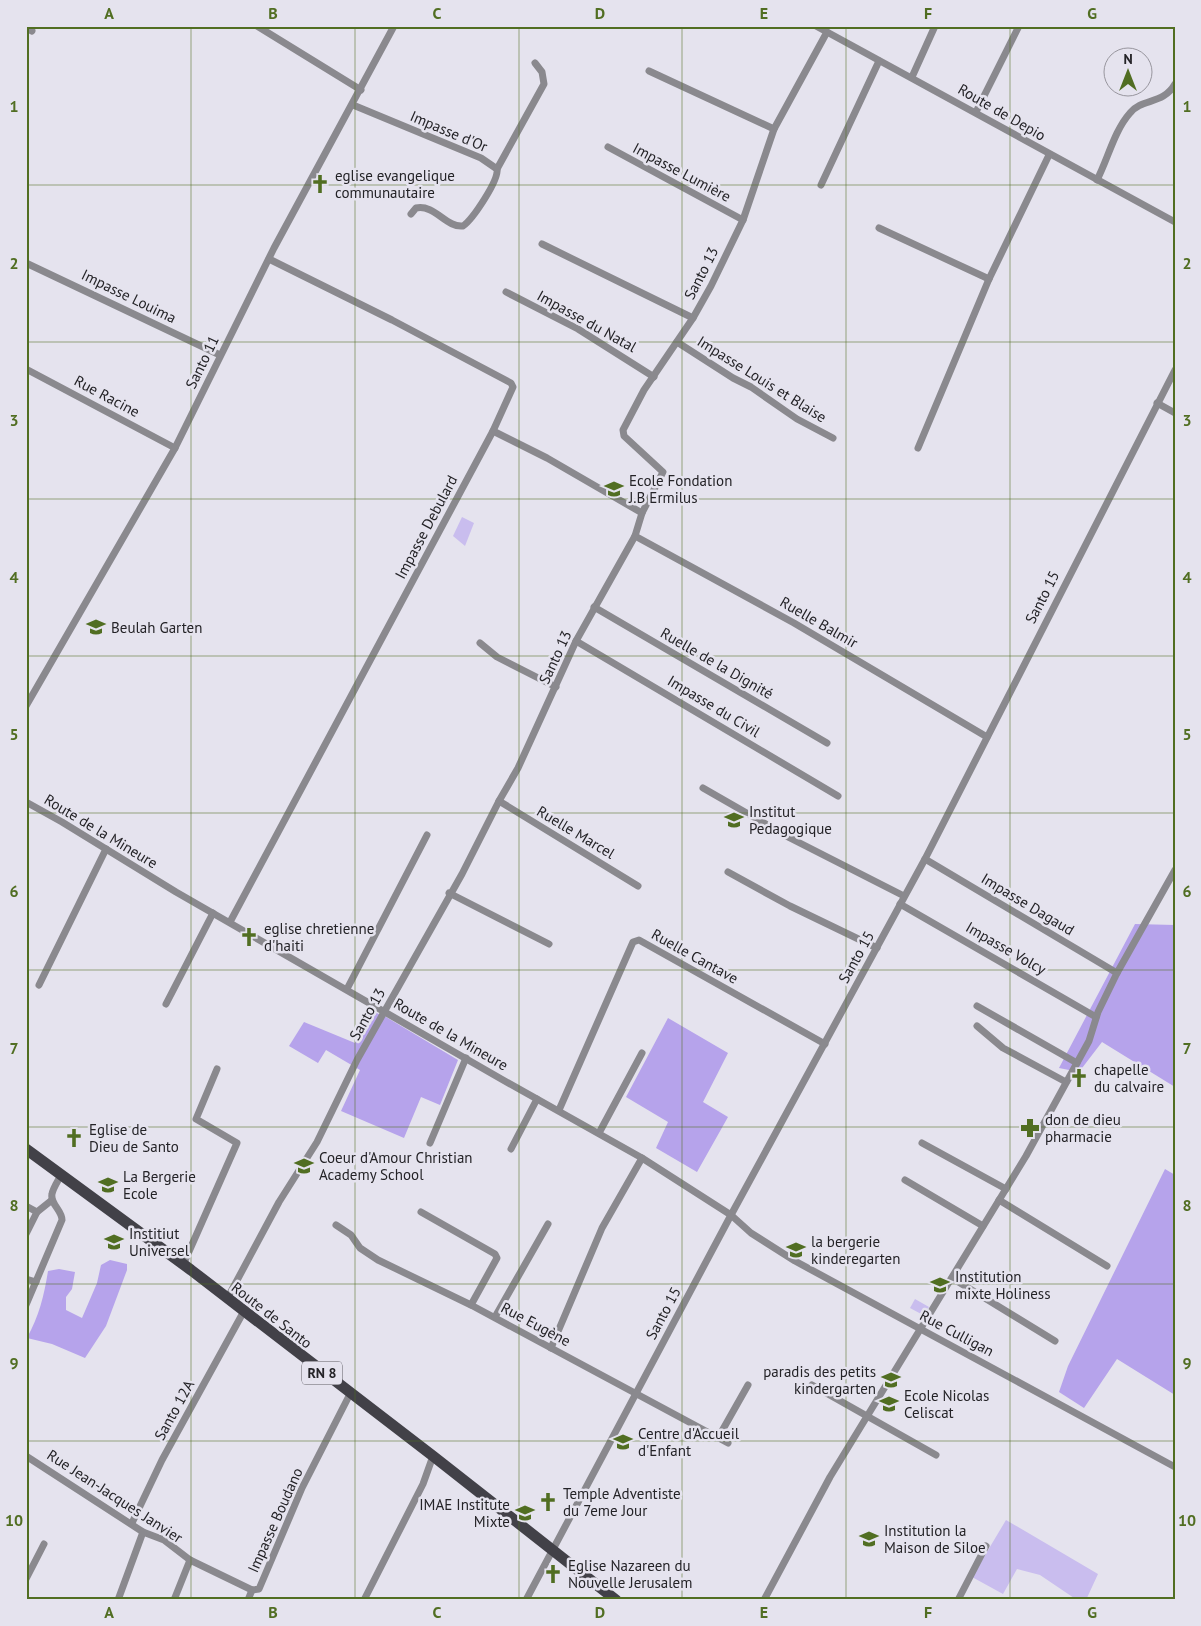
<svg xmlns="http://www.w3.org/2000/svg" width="1201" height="1626" font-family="'PT Sans',sans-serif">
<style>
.green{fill:#c9bdee}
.forest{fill:#b6a3eb}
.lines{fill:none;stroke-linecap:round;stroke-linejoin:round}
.street{stroke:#8a898e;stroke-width:7}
.primary{stroke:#424148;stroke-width:11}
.grid{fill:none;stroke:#516e22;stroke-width:1;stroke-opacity:0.55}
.labels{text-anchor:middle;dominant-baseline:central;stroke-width:5;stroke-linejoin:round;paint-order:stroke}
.shield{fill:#e5e3ee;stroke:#5e5d63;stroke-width:1}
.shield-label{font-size:14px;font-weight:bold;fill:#242327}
.street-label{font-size:15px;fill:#242327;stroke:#e5e3ee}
.poi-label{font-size:15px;fill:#242327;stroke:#e5e3ee;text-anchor:start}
.neatline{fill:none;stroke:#516e22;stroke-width:2}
.grid-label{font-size:16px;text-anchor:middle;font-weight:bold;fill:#516e22}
</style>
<rect width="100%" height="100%" fill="#e5e3ee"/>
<g class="green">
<path d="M462,517L474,523L465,546L453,536Z"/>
<path d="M915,1299L929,1307L923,1315L910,1308Z"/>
<path d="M1006,1520L1098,1574L1086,1600H1077L1040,1575L1017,1569L1003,1594L972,1577Z"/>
</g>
<g class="forest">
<path d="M1135,924L1175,925V1087L1102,1042L1079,1072L1059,1068Z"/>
<path d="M367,1009L386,1017L458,1060L440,1105L421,1097L404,1138L341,1111L360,1070L326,1050L318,1063L289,1046L304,1022L355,1043Z"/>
<path d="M668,1018L728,1053L703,1102L728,1117L697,1172L656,1148L668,1122L626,1097Z"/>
<path d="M1165,1169L1175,1175V1395L1117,1359L1084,1408L1059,1392L1068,1366Z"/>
<path d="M110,1260L127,1264V1270L106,1326L85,1358L52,1344L27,1338C39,1316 44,1296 48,1271L59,1269L75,1272L72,1289L66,1297V1310L82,1318L97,1283L101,1265Z"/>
</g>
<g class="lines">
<g class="street">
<path d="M257,26L361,90"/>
<path d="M816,26L1175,222"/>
<path d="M26,28L32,31"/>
<path d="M649,71L774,129"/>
<path d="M912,77L935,26"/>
<path d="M353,105L481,158L497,169C499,180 473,219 463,226C446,228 435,204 416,208L411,214"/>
<path d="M976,112L1019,26"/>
<path d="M608,147L743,220"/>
<path d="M497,169L544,84L542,72L535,63"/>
<path d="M1097,180C1108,159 1114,131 1130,113C1142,98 1163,105 1175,84"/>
<path d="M821,185L879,61"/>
<path d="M879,228L989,279"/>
<path d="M542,244L693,318"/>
<path d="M26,263L220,355"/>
<path d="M506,292L578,329L654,377"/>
<path d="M677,342L733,378L751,387L797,419L833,438"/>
<path d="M26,369L175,448"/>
<path d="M1157,403L1175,413"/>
<path d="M493,431L547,458L642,513"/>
<path d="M918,448L989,279L1049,155"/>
<path d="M635,536L794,623L987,737"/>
<path d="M594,607L827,743"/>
<path d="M576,641L838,796"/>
<path d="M480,643L497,657L556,687"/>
<path d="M26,706L175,448L274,248L394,26"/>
<path d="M703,788L790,838L904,896"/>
<path d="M499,801L638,886"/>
<path d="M26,802L62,822L176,892L503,1080L642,1158L731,1215L751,1233L795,1261L1175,1467"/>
<path d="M925,859L1117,973"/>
<path d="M728,872L790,906L877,948"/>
<path d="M449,893L549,944"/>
<path d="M900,904L1096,1017"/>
<path d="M230,922L493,431L513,387L511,383L392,320L269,259"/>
<path d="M39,985L106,849"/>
<path d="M347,989L427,835"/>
<path d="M166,1004L213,913"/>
<path d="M977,1006L1077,1063"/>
<path d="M977,1026L1003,1048L1066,1082"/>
<path d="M559,1110L633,942L639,940L825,1044"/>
<path d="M599,1133L642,1053"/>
<path d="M430,1143L466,1058"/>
<path d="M922,1143L1006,1189"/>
<path d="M511,1149L537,1099"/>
<path d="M905,1180L983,1226"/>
<path d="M999,1200L1107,1266"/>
<path d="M26,1206L37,1212"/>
<path d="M421,1212L495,1254L497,1258L471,1305"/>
<path d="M336,1225L351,1235L360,1248L378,1260L471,1305L728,1443"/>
<path d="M26,1234L37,1212L52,1200"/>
<path d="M183,1265L237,1143L196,1119L217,1069"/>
<path d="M952,1278L1055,1341"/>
<path d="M26,1279L36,1282"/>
<path d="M227,1299L279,1202L317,1142L357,1060L462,874L499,801L518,768L576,641L635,536L642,513L663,472L624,436L623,430L644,390L693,318L711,286L743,220L774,129L827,32"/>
<path d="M26,1305L62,1220C62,1210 50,1204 52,1194C53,1188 58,1181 61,1175"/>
<path d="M495,1317L548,1224"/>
<path d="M551,1348L602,1228L642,1158"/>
<path d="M812,1385L936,1455"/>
<path d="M718,1438L748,1385"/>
<path d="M26,1456L143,1532L164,1540L190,1560L252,1590L259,1589L302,1488L350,1394"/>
<path d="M132,1523L162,1460L244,1311"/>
<path d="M26,1579L44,1544"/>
<path d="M118,1600L143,1532"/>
<path d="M174,1600L190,1560"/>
<path d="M248,1600L252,1590"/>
<path d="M364,1600L423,1484L433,1456"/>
<path d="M526,1600L731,1215L925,859L1175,370"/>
<path d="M764,1600L830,1477L1026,1156L1089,1041L1098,1012L1117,973L1175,870"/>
<path d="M958,1600L986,1546"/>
</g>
<path class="primary" d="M26,1149L191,1270L433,1456L616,1600"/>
</g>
<path class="grid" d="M191,26V1600M355,26V1600M519,26V1600M682,26V1600M846,26V1600M1010,26V1600M26,185H1175M26,342H1175M26,499H1175M26,656H1175M26,813H1175M26,970H1175M26,1127H1175M26,1284H1175M26,1441H1175"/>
<defs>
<g id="church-bare" transform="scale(1.5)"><path d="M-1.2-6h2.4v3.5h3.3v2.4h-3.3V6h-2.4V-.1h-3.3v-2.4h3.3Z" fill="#516e22" stroke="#e5e3ee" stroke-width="2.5" paint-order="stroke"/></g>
<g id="school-bare" transform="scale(1.5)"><path d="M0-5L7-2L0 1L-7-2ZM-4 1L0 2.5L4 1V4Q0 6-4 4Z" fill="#516e22" stroke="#e5e3ee" stroke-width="2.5" paint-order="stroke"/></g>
<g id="pharmacy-bare" transform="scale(1.5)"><path d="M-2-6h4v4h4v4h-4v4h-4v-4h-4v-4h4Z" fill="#516e22" stroke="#e5e3ee" stroke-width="2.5" paint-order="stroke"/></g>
</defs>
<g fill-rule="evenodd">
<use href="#church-bare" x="320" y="184"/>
<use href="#school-bare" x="614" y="489"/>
<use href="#school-bare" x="96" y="627"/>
<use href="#school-bare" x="734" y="820"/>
<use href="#church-bare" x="249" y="937"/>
<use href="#church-bare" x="1079" y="1078"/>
<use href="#pharmacy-bare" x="1030" y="1128"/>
<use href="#church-bare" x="74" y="1138"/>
<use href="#school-bare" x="304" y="1166"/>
<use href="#school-bare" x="108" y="1185"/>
<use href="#school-bare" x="114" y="1242"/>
<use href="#school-bare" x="796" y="1250"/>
<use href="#school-bare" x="940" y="1285"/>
<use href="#school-bare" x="891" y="1380"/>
<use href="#school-bare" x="889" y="1404"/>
<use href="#school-bare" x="623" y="1442"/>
<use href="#church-bare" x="548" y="1502"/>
<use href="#school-bare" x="525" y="1513"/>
<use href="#school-bare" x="869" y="1539"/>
<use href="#church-bare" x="553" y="1574"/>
</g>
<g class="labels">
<rect class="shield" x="302" y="1361.5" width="40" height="23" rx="4"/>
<g class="shield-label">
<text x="322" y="1373">RN 8</text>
</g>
<g class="street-label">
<text transform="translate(1002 112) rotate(30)">Route de Depio</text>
<text transform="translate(449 131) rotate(23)">Impasse d'Or</text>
<text transform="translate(682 172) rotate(28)">Impasse Lumière</text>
<text transform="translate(701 273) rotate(-63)">Santo 13</text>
<text transform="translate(129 296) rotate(26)">Impasse Louima</text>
<text transform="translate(587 321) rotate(29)">Impasse du Natal</text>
<text transform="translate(202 362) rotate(-64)">Santo 11</text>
<text transform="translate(762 379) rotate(32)">Impasse Louis et Blaise</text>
<text transform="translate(107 396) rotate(28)">Rue Racine</text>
<text transform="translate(426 527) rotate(-62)">Impasse Debulard</text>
<text transform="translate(1042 597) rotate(-63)">Santo 15</text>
<text transform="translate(819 622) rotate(30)">Ruelle Balmir</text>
<text transform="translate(555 657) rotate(-65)">Santo 13</text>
<text transform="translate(717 663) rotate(30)">Ruelle de la Dignité</text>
<text transform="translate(714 706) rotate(31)">Impasse du Civil</text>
<text transform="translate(101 831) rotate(31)">Route de la Mineure</text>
<text transform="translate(576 832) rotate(31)">Ruelle Marcel</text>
<text transform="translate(1028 904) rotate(31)">Impasse Dagaud</text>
<text transform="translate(1006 948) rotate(30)">Impasse Volcy</text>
<text transform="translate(695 956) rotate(29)">Ruelle Cantave</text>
<text transform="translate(856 957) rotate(-61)">Santo 15</text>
<text transform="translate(367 1014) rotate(-61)">Santo 13</text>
<text transform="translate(451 1034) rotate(30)">Route de la Mineure</text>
<text transform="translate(663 1313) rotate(-62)">Santo 15</text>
<text transform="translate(272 1315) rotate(38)">Route de Santo</text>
<text transform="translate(536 1324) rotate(28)">Rue Eugène</text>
<text transform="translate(957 1333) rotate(28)">Rue Culligan</text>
<text transform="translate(174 1410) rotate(-61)">Santo 12A</text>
<text transform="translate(115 1496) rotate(33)">Rue Jean-Jacques Janvier</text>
<text transform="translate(275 1520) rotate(-66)">Impasse Boudano</text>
</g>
<g class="poi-label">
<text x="335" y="175">eglise evangelique<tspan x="335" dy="17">communautaire</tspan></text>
<text x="629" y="480">Ecole Fondation<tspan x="629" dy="17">J.B Ermilus</tspan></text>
<text x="111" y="627">Beulah Garten</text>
<text x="749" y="811">Institut<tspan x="749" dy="17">Pedagogique</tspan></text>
<text x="264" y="928">eglise chretienne<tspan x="264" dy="17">d'haiti</tspan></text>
<text x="1094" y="1069">chapelle<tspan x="1094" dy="17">du calvaire</tspan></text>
<text x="1045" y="1119">don de dieu<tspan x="1045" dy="17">pharmacie</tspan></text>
<text x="89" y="1129">Eglise de<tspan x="89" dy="17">Dieu de Santo</tspan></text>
<text x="319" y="1157">Coeur d'Amour Christian<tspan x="319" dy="17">Academy School</tspan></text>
<text x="123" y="1176">La Bergerie<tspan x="123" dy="17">Ecole</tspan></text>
<text x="129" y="1233">Institiut<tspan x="129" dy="17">Universel</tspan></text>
<text x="811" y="1241">la bergerie<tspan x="811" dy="17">kinderegarten</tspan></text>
<text x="955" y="1276">Institution<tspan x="955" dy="17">mixte Holiness</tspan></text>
<text x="876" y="1371" text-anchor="end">paradis des petits<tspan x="876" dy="17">kindergarten</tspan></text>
<text x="904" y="1395">Ecole Nicolas<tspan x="904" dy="17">Celiscat</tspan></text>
<text x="638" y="1433">Centre d'Accueil<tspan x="638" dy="17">d'Enfant</tspan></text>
<text x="563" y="1493">Temple Adventiste<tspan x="563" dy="17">du 7eme Jour</tspan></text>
<text x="510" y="1504" text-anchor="end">IMAE Institute<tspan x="510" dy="17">Mixte</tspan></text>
<text x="884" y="1530">Institution la<tspan x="884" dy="17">Maison de Siloe</tspan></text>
<text x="568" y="1565">Eglise Nazareen du<tspan x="568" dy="17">Nouvelle Jerusalem</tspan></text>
</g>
</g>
<rect width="1201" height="1626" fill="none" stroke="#e5e3ee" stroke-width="55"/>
<g transform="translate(1128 72)"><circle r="24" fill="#e5e3ee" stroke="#98969e"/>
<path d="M0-4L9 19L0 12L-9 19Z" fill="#516e22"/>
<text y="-8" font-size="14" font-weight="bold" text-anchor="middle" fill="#242327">N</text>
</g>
<rect x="28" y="28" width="1146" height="1570" class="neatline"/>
<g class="grid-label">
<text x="109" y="19">A</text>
<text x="273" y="19">B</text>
<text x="437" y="19">C</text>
<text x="600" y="19">D</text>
<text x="764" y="19">E</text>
<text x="928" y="19">F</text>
<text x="1092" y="19">G</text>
<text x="14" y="112">1</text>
<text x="1187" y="112">1</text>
<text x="14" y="269">2</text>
<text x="1187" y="269">2</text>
<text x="14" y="426">3</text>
<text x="1187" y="426">3</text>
<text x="14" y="583">4</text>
<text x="1187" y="583">4</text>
<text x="14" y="740">5</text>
<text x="1187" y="740">5</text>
<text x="14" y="897">6</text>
<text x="1187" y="897">6</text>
<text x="14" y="1054">7</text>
<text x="1187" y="1054">7</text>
<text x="14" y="1211">8</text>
<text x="1187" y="1211">8</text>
<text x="14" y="1369">9</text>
<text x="1187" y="1369">9</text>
<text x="14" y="1526">10</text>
<text x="1187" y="1526">10</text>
<text x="109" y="1618">A</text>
<text x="273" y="1618">B</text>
<text x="437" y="1618">C</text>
<text x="600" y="1618">D</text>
<text x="764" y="1618">E</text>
<text x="928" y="1618">F</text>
<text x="1092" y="1618">G</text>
</g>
</svg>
